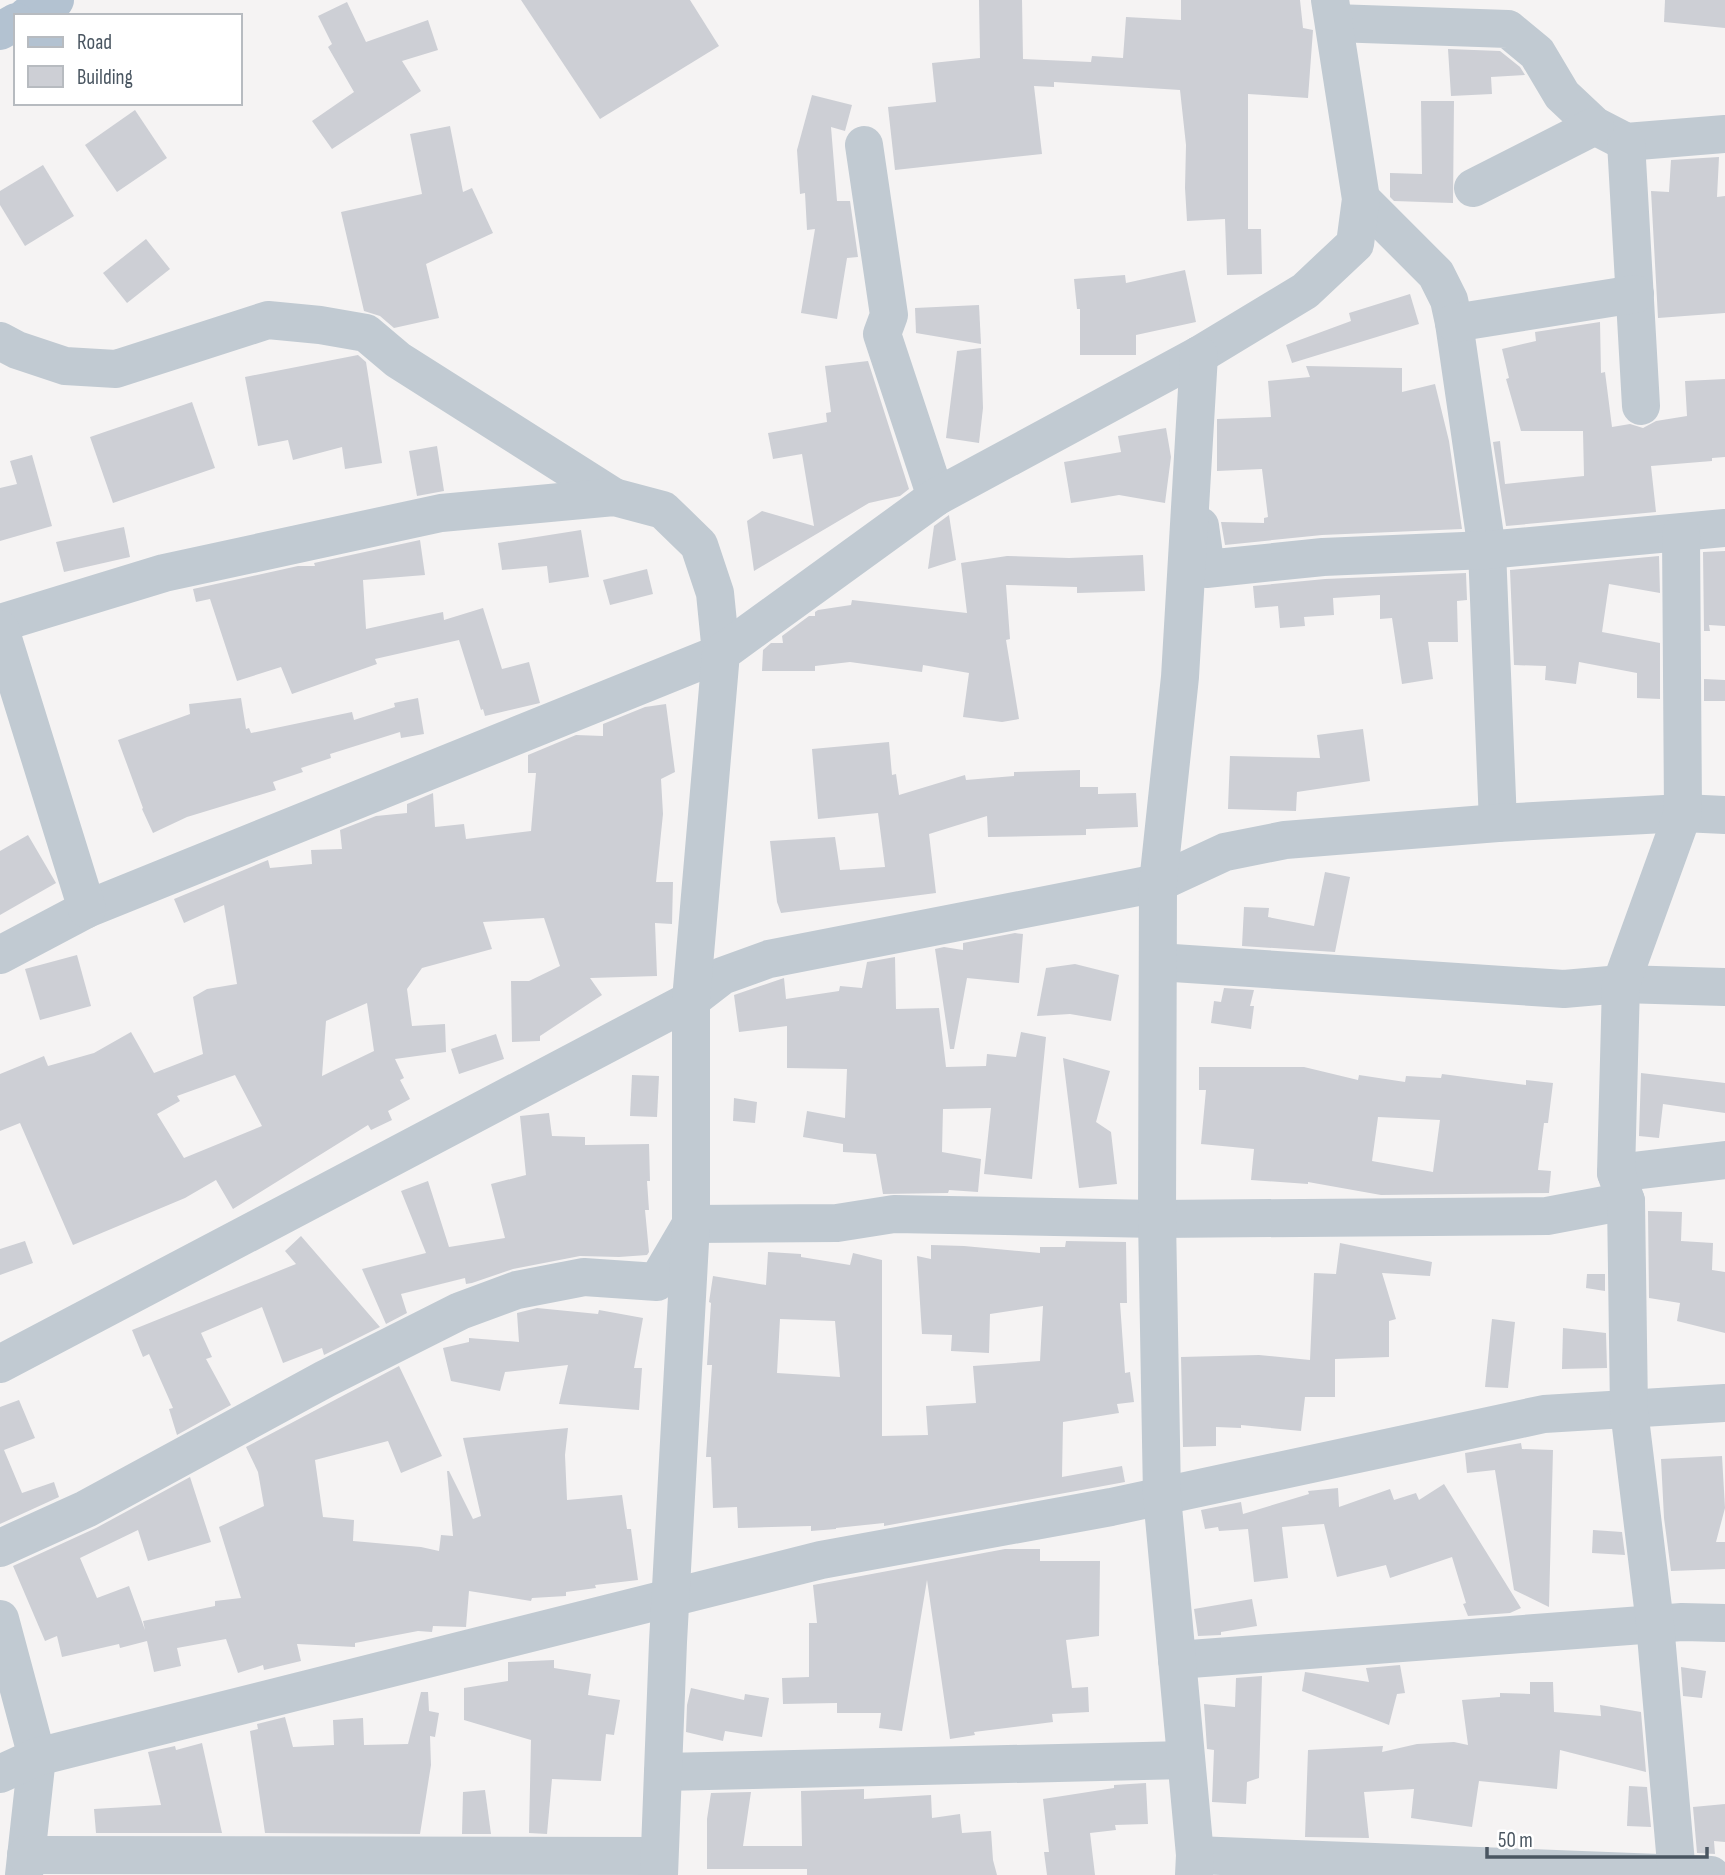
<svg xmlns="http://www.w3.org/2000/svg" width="1725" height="1875" font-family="'Sofia Sans Condensed',sans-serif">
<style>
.building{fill:#cdcfd5;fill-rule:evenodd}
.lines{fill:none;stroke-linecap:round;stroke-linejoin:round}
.minor{stroke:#c1cad2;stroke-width:38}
.major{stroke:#b3c2d1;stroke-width:38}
</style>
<rect width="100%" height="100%" fill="#f5f3f3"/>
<g class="building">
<path d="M521,0H690L719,46L600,119Z"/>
<path d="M979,0H1022L1023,59L1091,62L1092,56L1123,58L1126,17L1181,20V0H1300L1303,28L1313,30L1308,98L1248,94V229H1261L1262,274L1227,275L1225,219L1187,221L1185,188L1186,145L1180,90L1054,82V87L1034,86L1042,154L895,170L888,107L936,102L932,63L980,58Z"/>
<path d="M1665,0H1725V28L1664,22Z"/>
<path d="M347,2L366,42L428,20L438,50L402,61L421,91L332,149L312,121L354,92L328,47L332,44L318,16Z"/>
<path d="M1448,49L1500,51L1520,67L1525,75L1491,77L1492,94L1451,96Z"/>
<path d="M812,95L852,105L845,131L831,127L837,201H850L858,257L847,258L837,319L801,313L815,229L807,230L805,193L800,194L797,150Z"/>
<path d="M1421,101H1454L1453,203L1394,201L1390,197V173L1422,174Z"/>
<path d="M135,110L167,158L117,192L85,145Z"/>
<path d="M450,126L463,192L472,188L493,233L426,264L439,318L394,328L380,316L364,311L341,212L422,194L410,134Z"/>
<path d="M1719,157L1717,197L1725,196V313L1658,318L1651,191L1669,192L1671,160Z"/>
<path d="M43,165L74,216L25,246L0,205V191Z"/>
<path d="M146,239L170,269L127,303L103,273Z"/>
<path d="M1185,270L1196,322L1136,335V355H1080V309H1077L1074,279L1125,275L1126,283Z"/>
<path d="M1410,294L1419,324L1292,363L1286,345L1351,321L1349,313Z"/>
<path d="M979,305L981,344L916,333L915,308Z"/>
<path d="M1600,322L1601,373L1605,372L1612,427L1630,424L1643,428L1656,421L1687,416L1685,381L1725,379V457L1712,458V461L1651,466L1656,512L1506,526L1493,442L1500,441L1505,484L1584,476L1583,431H1521L1506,379L1509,378L1502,349L1536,341L1535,332Z"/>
<path d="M981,348L983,408L979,443L946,438L957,351Z"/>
<path d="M358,355L366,362L382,463L345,469L342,447L293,460L288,440L258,446L245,377Z"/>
<path d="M868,361L909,489L900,496L869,503L754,571L747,521L762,511L814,526L802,454L773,459L768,433L827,422L826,413L831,412L825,366Z"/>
<path d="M1306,366L1402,368V392L1435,384L1449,441L1462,529L1322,535L1225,545L1221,522L1264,523V518L1268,517L1262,469L1217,471V419L1271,417L1268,381L1310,377Z"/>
<path d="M192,402L215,468L113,503L90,437Z"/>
<path d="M1166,428L1171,457L1165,503L1119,495L1071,503L1064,462L1121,452L1118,436Z"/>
<path d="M437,446L444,491L417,496L409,451Z"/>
<path d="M32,455L52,526L0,541V488L17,484L10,461Z"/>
<path d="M949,515L956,560L928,569L934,526Z"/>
<path d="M124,527L130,557L64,572L56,542Z"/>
<path d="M581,530L589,577L549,583L547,566L502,570L498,543Z"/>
<path d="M420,540L425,575L363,580L366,629L443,612L444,620L483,608L502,669L529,662L540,703L485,716L483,709L481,710L459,640L375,659L377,664L292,694L281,667L237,681L210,599L196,602L193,589L298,566H315L314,563Z"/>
<path d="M1725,551V626L1709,625L1710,631H1704L1703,552Z"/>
<path d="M1143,555L1145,591L1077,593V587L1006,585L1010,639L1006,640L1019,719L1002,722L963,717L969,673L923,665L922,672L850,662L815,666V671H762L763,650L771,643H783L782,636L809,616H815V612L818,610L851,605L852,600L967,613L961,563L1007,556L1069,558Z"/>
<path d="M1659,556L1660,593L1609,584L1602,632L1660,643V699L1637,698V673L1579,662L1576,684L1545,680L1546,666L1514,665L1510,570Z"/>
<path d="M647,569L653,594L610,605L603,580Z"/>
<path d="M1466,573L1467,600L1457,601L1458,642H1428L1433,679L1402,684L1392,618L1380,619V595L1333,598L1334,615L1304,617L1305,626L1280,628L1278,606L1255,608L1253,586L1325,579Z"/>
<path d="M1704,679L1725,680V701H1704Z"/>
<path d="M241,698L246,729L249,728L251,733L352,712L354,720L395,707L394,703L418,698L424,734L401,738L400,732L330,754L331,758L301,768L303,772L273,782L276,790L187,817L153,833L142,809L143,808L118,740L190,714L189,704Z"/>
<path d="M666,704L675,772L661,779L663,814L656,882H673L672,924L655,923L657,976L590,978L602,995L540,1036V1041L512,1042L511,981H529L560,966L544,918L483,922L492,949L422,968L407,989L412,1026L445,1024L446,1052L395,1059L404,1078L400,1080L410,1099L388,1111L392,1120L371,1130L368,1125L233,1209L216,1180L185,1198L73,1245L20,1123L0,1131V1074L44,1056L48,1066L94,1053L131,1032L154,1073L203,1054L193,997L207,989L237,984L224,905L184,923L174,899L268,860L270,868L312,864L311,850L342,849L340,830L376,816L407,813V804L433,793L435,827L464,824L466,839L531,831L536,773H528V755L576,735L603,736V724L645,707ZM367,1003L374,1051L322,1076L326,1021ZM235,1075L262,1126L184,1158L157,1114L180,1101L177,1096Z"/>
<path d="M1363,729L1370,781L1297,792L1296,811L1228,809L1230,756L1320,758L1317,735Z"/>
<path d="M889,742L892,775L896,774L899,795L965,775L966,780L1014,776V772L1080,770V787H1098V794L1136,793L1138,827L1086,829V835L988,837L987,816L929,834L936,893L781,913L777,902L770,841L835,837L840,870L885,867L878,813L818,819L812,749Z"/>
<path d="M28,835L56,883L0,915V851Z"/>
<path d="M1325,872L1350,877L1335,952L1242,946L1244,907L1269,908L1268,917L1314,926Z"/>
<path d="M1015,933L1023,934L1019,983L967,978L954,1049H950L935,949L944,947L963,950V943Z"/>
<path d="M77,955L91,1006L40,1020L25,969Z"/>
<path d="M895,957L896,1009L939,1008L946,1067L986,1066L987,1054L1016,1057L1021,1032L1046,1037L1032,1179L984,1174L991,1108L943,1109L942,1152L981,1159L978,1192L949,1190L948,1193L883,1194L876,1154L843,1152V1144L803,1137L807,1111L845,1118L847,1069L787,1068V1026L739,1032L734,995L784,978L786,999L839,991L840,986L862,988L867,962Z"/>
<path d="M1075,964L1119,975L1111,1021L1070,1014L1037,1016L1046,968Z"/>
<path d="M1224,988L1254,990L1250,1006H1254L1251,1029L1211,1023L1214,1001L1221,1002Z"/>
<path d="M496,1034L504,1059L459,1074L451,1049Z"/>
<path d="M1063,1058L1110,1071L1096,1122L1111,1132L1117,1184L1079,1188Z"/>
<path d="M1199,1067H1304L1358,1080L1359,1075L1405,1082L1406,1076L1441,1078L1442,1074L1526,1085V1080L1553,1083L1548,1123H1544L1538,1170L1551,1171L1549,1193L1381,1195L1308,1182V1184L1251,1180L1254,1149L1201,1144L1206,1090H1199ZM1378,1117L1440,1120L1433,1172L1372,1161Z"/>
<path d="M1641,1073L1725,1083V1113L1663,1104L1659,1138L1639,1136Z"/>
<path d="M632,1075L659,1076L657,1117L630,1116Z"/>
<path d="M734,1098L757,1102L755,1123L733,1121Z"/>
<path d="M549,1113L552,1136L585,1137V1145L649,1144L650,1181H647L649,1210H645L649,1252L647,1255L619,1257L580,1256L513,1269L472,1283L466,1284L465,1278L401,1294L407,1313L386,1324L362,1269L426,1253L401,1191L428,1181L449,1247L505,1238L491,1184L526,1175L520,1116Z"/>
<path d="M1648,1211L1682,1212L1681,1241L1713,1243L1712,1270L1725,1272V1333L1677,1321L1680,1303L1649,1298Z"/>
<path d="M301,1236L380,1327L324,1355L322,1348L283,1363L262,1307L201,1333L212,1357L206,1359L231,1405L177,1435L169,1409L173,1408L149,1354L143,1357L132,1330L296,1264L285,1251Z"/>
<path d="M25,1241L33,1263L0,1275V1249Z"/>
<path d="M1066,1241L1126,1242L1127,1303H1120L1125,1373L1130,1372L1134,1402L1117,1404L1119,1413L1063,1422L1062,1477L1122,1466L1125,1482L884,1526V1523L836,1528V1529L811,1531V1526L738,1528L737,1507L713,1508L711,1457H706L712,1365H707L711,1303L709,1302L713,1276L766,1285L768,1252L801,1254V1257L850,1265L853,1253L882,1260V1436L928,1435L926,1406L976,1403L973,1366L1040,1361L1043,1306L990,1314L989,1353L951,1351L952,1335L922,1334L917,1256L931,1259V1245L964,1246L1040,1253V1247H1065ZM780,1319L835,1321L840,1377L777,1373Z"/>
<path d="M1340,1243L1432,1262L1430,1276L1382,1273L1396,1319L1389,1321V1357L1335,1359V1397H1305L1301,1431L1241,1425V1428L1216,1427V1446L1183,1447L1181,1357L1259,1355L1310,1360L1314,1273L1336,1274Z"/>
<path d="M1587,1274H1605V1291L1586,1288Z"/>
<path d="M537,1308L598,1314L599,1310L643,1318L634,1368H642L639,1410L559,1404L568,1365L505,1372L500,1391L451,1381L443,1348L469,1342V1338L519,1342L517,1313Z"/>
<path d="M1492,1319L1515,1322L1508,1388L1485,1387Z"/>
<path d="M1563,1328L1606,1333L1607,1368L1562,1369Z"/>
<path d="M399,1366L442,1456L401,1473L388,1441L315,1460L323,1517L354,1520L353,1541L421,1547L439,1551L441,1535L453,1536L447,1471H449L473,1519L481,1516L463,1438L568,1428L565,1455L567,1500L622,1495L627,1529H631L638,1580L595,1585L596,1588L566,1592V1596L532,1598L531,1601L469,1591L466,1627L433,1626L432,1632L418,1631L355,1643V1647L297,1644L301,1661L264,1670L263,1665L238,1673L226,1639L177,1648L181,1666L154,1672L147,1641L120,1648L119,1644L62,1657L57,1636L45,1641L13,1566L96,1528L190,1477L211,1542L148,1561L138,1530L80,1558L97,1598L129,1586L145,1630L143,1621L215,1606V1601L241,1598L219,1527L264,1506L258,1472L246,1447Z"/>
<path d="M19,1400L35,1438L4,1450L22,1493L54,1482L59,1497L0,1524V1407Z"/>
<path d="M1521,1443L1522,1449L1553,1450L1549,1607L1514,1590L1495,1470L1467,1473L1465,1453Z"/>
<path d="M1722,1456L1725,1508L1716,1542H1725V1569L1671,1571L1664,1518L1661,1459Z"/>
<path d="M1444,1484L1521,1608L1510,1613L1468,1616L1463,1604L1466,1603L1452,1557L1390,1578L1386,1565L1337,1577L1324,1524L1282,1527L1288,1578L1254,1582L1248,1529L1219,1531L1218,1527L1205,1529L1201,1510L1241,1502L1243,1514L1309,1494L1308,1491L1338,1488L1339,1507L1390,1489L1394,1500L1416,1493L1419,1500Z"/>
<path d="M1593,1530L1622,1532L1625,1555L1592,1553Z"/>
<path d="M1005,1549H1040V1561H1100L1099,1636L1066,1640L1072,1688L1088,1687L1089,1712L1052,1714L1053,1722L974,1732L975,1735L950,1739L927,1580L902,1731L879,1728L881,1713H837V1703L783,1704L782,1678L809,1677V1623H817L813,1585Z"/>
<path d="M1252,1599L1257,1626L1221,1632V1635L1198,1636L1194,1609Z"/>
<path d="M554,1660V1668L591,1674L588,1695L620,1700L614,1735L606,1734L601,1781L552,1779L547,1834L529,1833L531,1740L464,1720V1688L508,1681V1662Z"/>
<path d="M1400,1665L1405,1693L1397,1694L1389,1725L1302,1691L1305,1672L1369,1682L1366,1668Z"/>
<path d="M1681,1667L1706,1671L1702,1698L1683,1696Z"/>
<path d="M1262,1676L1259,1778L1247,1782L1246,1804L1212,1802L1214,1750L1207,1749L1204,1704L1235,1707L1236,1678Z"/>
<path d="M1530,1682H1553L1554,1712L1601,1716L1600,1705L1641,1712L1646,1772L1560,1750L1557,1789L1479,1781L1472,1827L1411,1818L1414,1789L1364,1792L1369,1838L1305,1837L1308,1750L1383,1746L1382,1752L1417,1744L1454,1742L1468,1745L1462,1700L1500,1697V1693L1530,1694Z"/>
<path d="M691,1688L744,1700L745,1694L769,1698L762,1737L725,1731L723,1741L686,1732L687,1705Z"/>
<path d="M421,1692H428L429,1711L439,1713L435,1737L430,1736L431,1765L420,1834L265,1833L250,1731L258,1729L257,1724L285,1717L293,1747L334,1745L333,1720L363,1718L364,1745L408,1744Z"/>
<path d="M202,1743L222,1833H96L94,1809L161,1805L148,1752L175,1746L176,1750Z"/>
<path d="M1146,1783L1148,1824L1115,1825L1116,1830L1090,1833L1095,1875H1047L1044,1852H1049L1043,1799L1114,1788V1785Z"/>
<path d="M1629,1786L1647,1787L1651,1827L1627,1826Z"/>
<path d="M864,1789V1799L931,1795L932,1818L960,1814L962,1833L991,1831L993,1860L997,1875H807V1869H707V1819L711,1793L751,1792L743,1846H802L801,1791Z"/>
<path d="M485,1790L491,1834H462L463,1792Z"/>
<path d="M1725,1804V1842L1714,1841L1715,1854L1697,1853L1693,1807Z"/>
</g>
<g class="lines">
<g class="minor">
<path d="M1334,23L1508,29L1537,53L1562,95L1595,126L1626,142L1725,134"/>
<path d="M1626,142L1641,406"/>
<path d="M864,145L889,315L882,334L936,497"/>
<path d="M1473,188L1595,126"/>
<path d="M1361,199L1436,274L1449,300L1454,323L1487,550L1498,823"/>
<path d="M1454,323L1635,294"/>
<path d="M0,341L17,350L65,366L116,369L268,320L320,325L366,333L398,360L614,497"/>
<path d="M1200,526L1206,569L1323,557L1487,550L1725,528"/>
<path d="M0,623L164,573L441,513L614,497L663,510L699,545L715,593L721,653L87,909L0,955"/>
<path d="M0,629L87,909"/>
<path d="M1158,962L1564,989L1621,984L1725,987"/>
<path d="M1616,1173L1725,1160"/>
<path d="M0,1364L691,1000L722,976L769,959L1158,883L1225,852L1285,840L1498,823L1683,813L1725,815"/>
<path d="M0,1548L86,1509L325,1379L460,1311L517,1290L584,1277L657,1282L691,1224L837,1223L894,1214L1157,1219L1547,1216L1626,1201"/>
<path d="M0,1619L37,1757L24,1875"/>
<path d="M1177,1660L1682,1622L1725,1623"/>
<path d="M663,1772L1186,1760"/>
<path d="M0,1774L37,1757L821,1560L1111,1507L1544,1414L1725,1403"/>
<path d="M26,1855L659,1856"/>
<path d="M1195,1855L1711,1875"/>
<path d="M659,1875L668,1642L691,1224V1000L721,653L936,497L1199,355L1305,291L1355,244L1361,199L1330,0"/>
<path d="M1194,1875L1195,1855L1162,1496L1157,1219L1158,883L1180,677L1199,355"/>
<path d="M1677,1875L1655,1624L1629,1410L1626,1201L1616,1173L1621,984L1683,813L1681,534"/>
</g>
<g class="major">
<path d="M27,16L55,0"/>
<path d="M0,31L16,22"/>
</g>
</g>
<rect x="14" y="14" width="228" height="91" fill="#ffffff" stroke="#b7bbc0" stroke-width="2"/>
<rect x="28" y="37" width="35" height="10" fill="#b3c2d1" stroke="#b7bbc0" stroke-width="2"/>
<text x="77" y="49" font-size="21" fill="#4a5661">Road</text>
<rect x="28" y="66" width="35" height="21" fill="#cdcfd5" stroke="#b7bbc0" stroke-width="2"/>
<text x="77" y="84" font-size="21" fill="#4a5661">Building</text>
<path d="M1487 1847v10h220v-10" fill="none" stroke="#4a5661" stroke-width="3.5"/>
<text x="1498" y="1847" font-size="21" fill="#4a5661" stroke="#ffffff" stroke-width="5" paint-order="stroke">50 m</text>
</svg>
